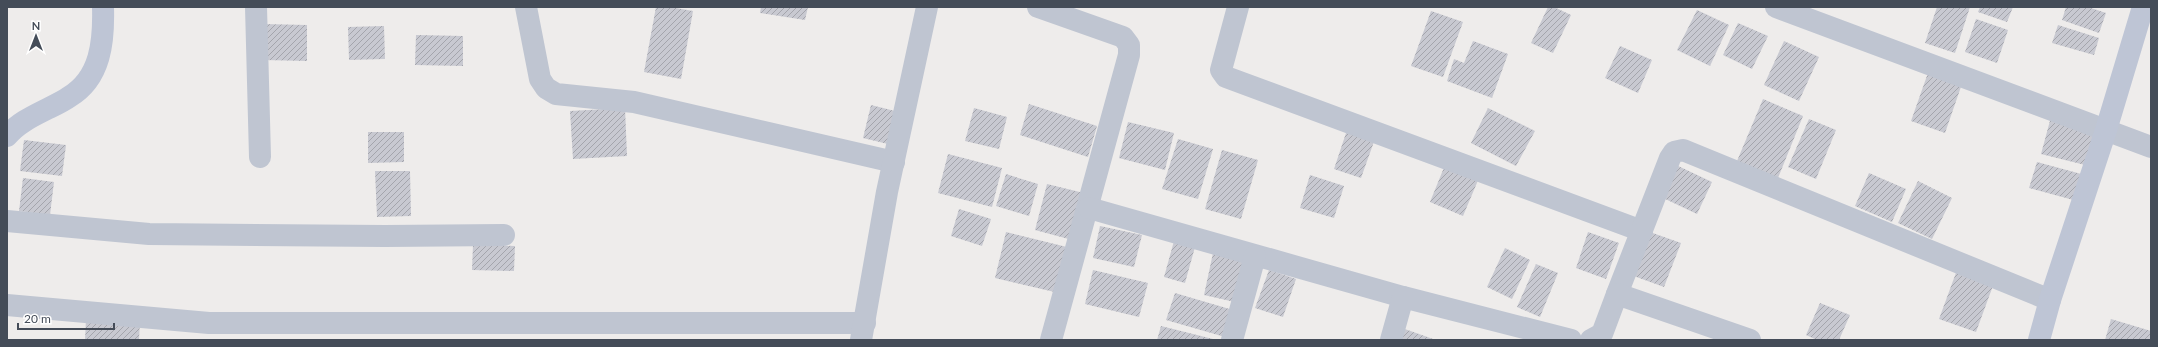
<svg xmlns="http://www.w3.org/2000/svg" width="2158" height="347" font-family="Lato,sans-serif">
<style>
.building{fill:url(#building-hatch)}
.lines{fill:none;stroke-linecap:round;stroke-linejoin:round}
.street{stroke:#bfc5d1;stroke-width:22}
.secondary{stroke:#bec5d5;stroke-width:22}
</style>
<defs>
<pattern id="building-hatch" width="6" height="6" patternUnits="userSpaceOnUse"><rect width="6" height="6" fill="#c8c9d1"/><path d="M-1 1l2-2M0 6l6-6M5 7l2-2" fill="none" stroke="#a4a5ac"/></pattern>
</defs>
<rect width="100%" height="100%" fill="#eeeceb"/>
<g class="building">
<path d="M656,7H670L693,11L681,79L644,72Z"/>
<path d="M761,7H808L805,20L760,13Z"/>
<path d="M1548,7H1554L1571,15L1553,53L1531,43Z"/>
<path d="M1937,7H1970L1955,53L1925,43Z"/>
<path d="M1980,7H2013L2007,22L1978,12Z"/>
<path d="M2066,7H2088L2106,13L2099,33L2062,20Z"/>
<path d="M1697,10L1729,25L1710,66L1677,50Z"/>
<path d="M1431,11L1463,22L1443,77L1411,66Z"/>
<path d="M1976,19L2008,30L1997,63L1965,52Z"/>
<path d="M1738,23L1768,36L1752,69L1723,55Z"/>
<path d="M264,24L307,25V61L263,60Z"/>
<path d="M2058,25L2099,38L2094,55L2052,43Z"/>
<path d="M384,26L385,59L349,60L348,27Z"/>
<path d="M416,35L463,36V66L415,65Z"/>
<path d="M1473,41L1508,54L1492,98L1447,81L1454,59L1464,63Z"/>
<path d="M1784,41L1819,57L1799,101L1764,85Z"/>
<path d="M1620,46L1652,60L1638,93L1605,78Z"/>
<path d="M1929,70L1963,81L1945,133L1911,121Z"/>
<path d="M1763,99L1803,116L1778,178L1737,161Z"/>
<path d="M1029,104L1097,126L1088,157L1020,135Z"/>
<path d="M871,105L899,112L892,145L863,138Z"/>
<path d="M625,108L627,156L573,159L570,111Z"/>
<path d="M974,108L1007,117L999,149L965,141Z"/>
<path d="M1488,108L1535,131L1516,166L1471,143Z"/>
<path d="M2051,117L2098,129L2089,166L2041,154Z"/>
<path d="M1809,119L1836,130L1816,179L1788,167Z"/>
<path d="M1128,122L1174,133L1165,170L1119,158Z"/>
<path d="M1348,127L1376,136L1361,178L1334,169Z"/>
<path d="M368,132H404V162L368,163Z"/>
<path d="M1178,139L1213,149L1198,199L1162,189Z"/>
<path d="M24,140L66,145L62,176L20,171Z"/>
<path d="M1222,150L1258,160L1241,219L1205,209Z"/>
<path d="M948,154L1002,168L992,207L938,193Z"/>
<path d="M2037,162L2085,175L2077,201L2029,188Z"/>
<path d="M1445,165L1479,178L1463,216L1430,202Z"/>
<path d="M1676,165L1712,182L1697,214L1661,197Z"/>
<path d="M375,171H410L411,216L377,217Z"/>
<path d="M1869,173L1906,189L1892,222L1855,206Z"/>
<path d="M1006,174L1038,184L1029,216L996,206Z"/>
<path d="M1310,175L1344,186L1334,218L1300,208Z"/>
<path d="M23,178L54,182L50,215L19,211Z"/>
<path d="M1918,181L1952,198L1932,239L1898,223Z"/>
<path d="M1047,184L1088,194L1076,241L1035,230Z"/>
<path d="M959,209L991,219L982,246L951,236Z"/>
<path d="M1100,226L1142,235L1134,267L1093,258Z"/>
<path d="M1647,231L1681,243L1664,287L1631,275Z"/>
<path d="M1006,232L1075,249L1063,294L995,278Z"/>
<path d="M1588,232L1619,243L1606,279L1576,268Z"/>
<path d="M1174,241L1195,247L1185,283L1164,277Z"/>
<path d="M473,245L515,246L514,271L472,270Z"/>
<path d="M1505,248L1530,260L1512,299L1487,287Z"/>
<path d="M1213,253L1249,261L1239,303L1204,295Z"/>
<path d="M1536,264L1558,273L1540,317L1517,307Z"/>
<path d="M1093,270L1148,283L1139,317L1085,304Z"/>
<path d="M1269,270L1296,279L1283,317L1255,308Z"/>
<path d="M1957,270L1994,283L1976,332L1939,319Z"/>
<path d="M1175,293L1233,310L1225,337L1166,320Z"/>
<path d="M1820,303L1850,315L1839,340H1817L1806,335Z"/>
<path d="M86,319L140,321L139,340H85Z"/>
<path d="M2111,319L2151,331V340H2105Z"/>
<path d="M1161,326L1213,339L1212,340H1157Z"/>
<path d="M1402,328L1436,340H1398Z"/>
</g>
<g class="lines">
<g class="street">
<path d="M256,7L260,157"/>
<path d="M526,7L540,79L546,88L556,94L634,102L894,162"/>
<path d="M1038,7L1123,37L1129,45V55L1051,340"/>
<path d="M1238,7L1221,70L1226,77L1642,231"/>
<path d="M1776,7L2151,147"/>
<path d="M1089,208L1403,297"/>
<path d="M7,221L149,234L385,236L504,235"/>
<path d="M1617,294L1670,158L1674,152L1683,150L2050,300"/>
<path d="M7,305L209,323H865"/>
<path d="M861,340L887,192L927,7"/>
<path d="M1232,340L1255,256"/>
<path d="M1391,340L1403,297L1571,340"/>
<path d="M1591,340L1602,334L1617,294L1750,340"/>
</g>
<g class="secondary">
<path d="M7,136C17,124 31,117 45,110C53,106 62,102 69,97C101,78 104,41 103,7"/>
<path d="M2039,340L2050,300L2106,130L2143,7"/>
</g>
</g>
<rect width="2158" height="347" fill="none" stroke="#444c58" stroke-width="16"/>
<g transform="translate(36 36)" stroke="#ffffff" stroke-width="3" paint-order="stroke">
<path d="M0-3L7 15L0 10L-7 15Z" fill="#444c58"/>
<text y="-6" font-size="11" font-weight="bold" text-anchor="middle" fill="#444c58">N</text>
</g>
<path d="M18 323v6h96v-6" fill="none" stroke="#444c58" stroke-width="2"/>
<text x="24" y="323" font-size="12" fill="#444c58" stroke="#ffffff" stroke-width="3" paint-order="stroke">20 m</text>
</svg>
